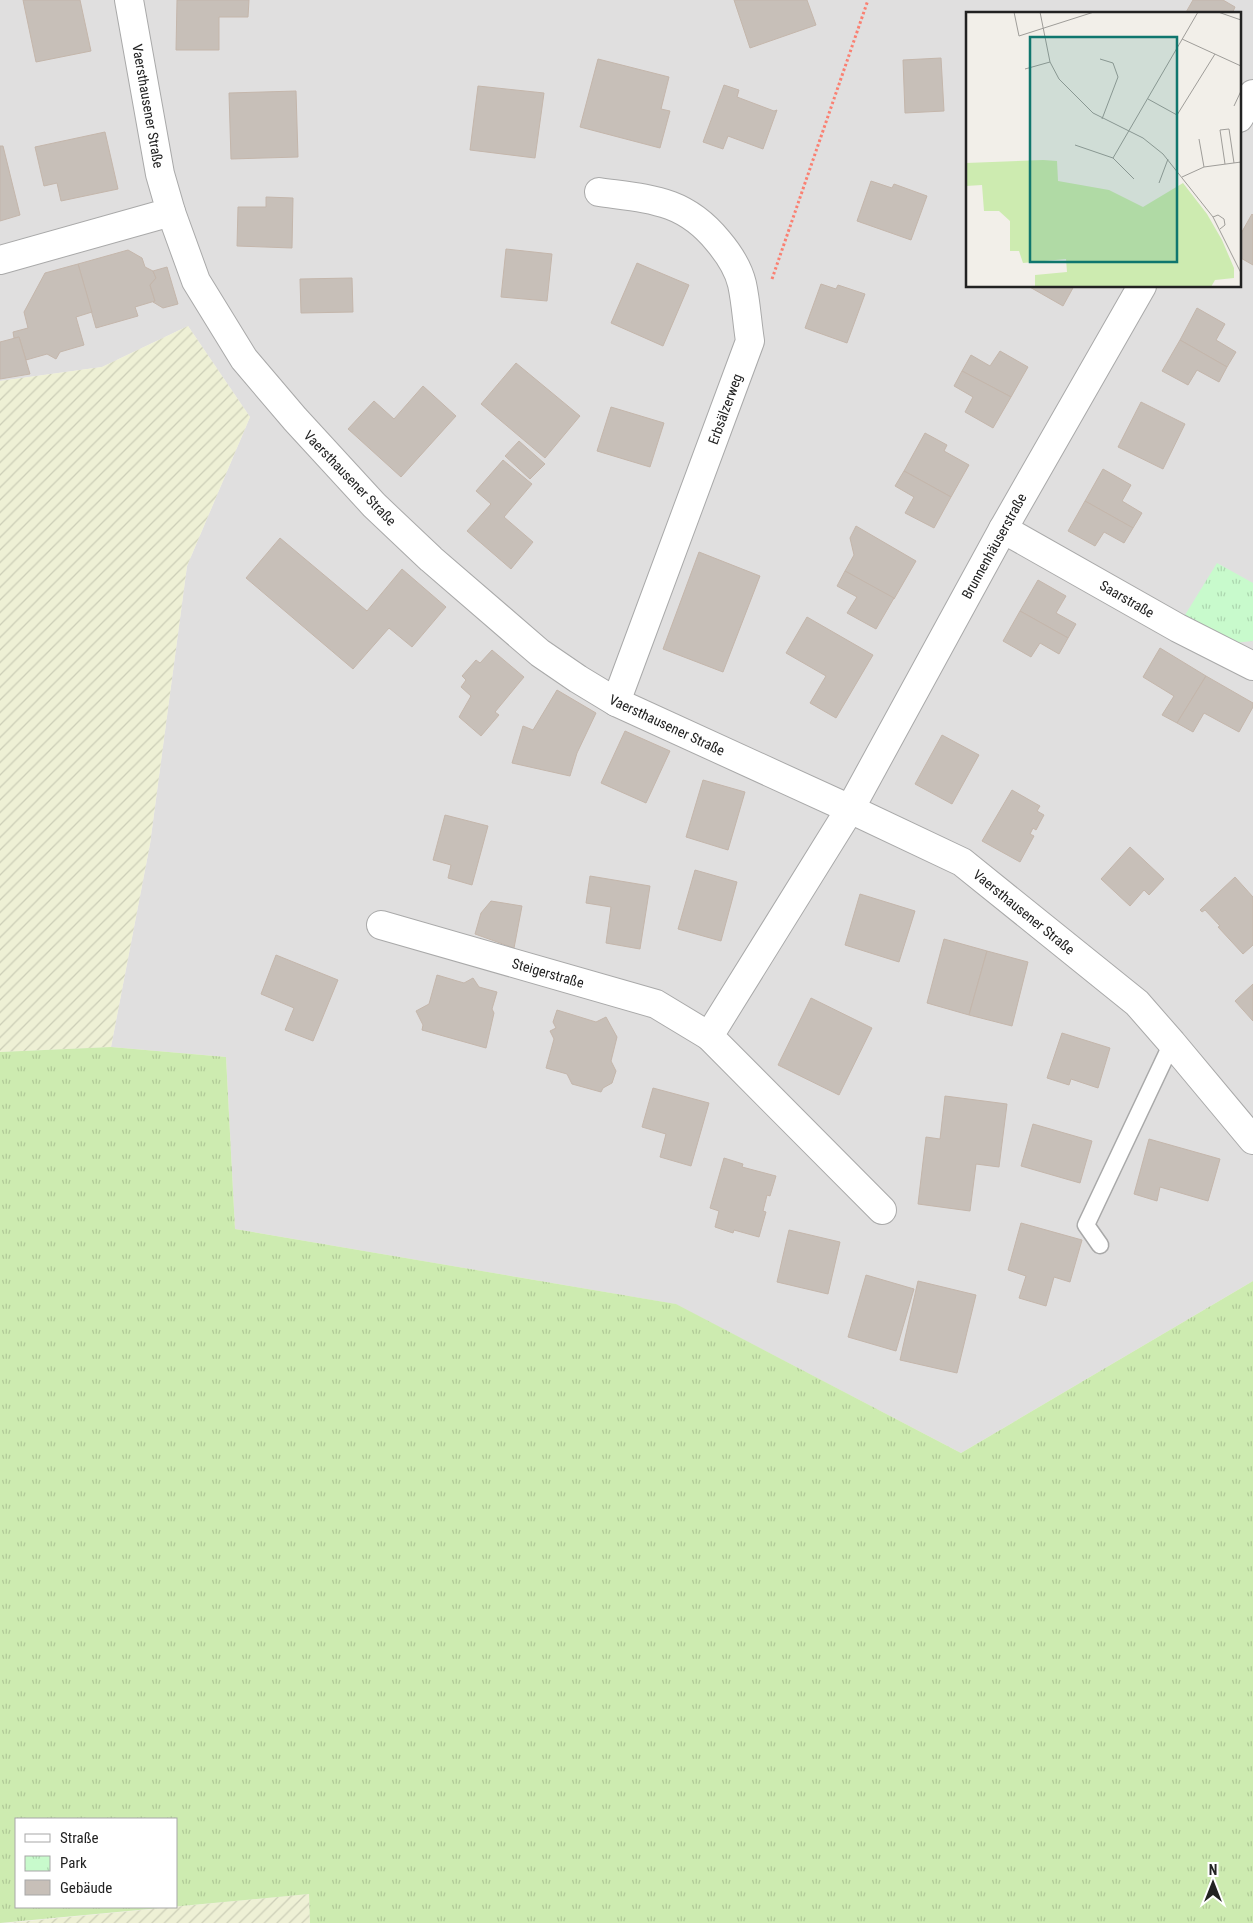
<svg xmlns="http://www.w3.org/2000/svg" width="1253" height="1923" font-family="'Roboto Condensed',sans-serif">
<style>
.residential{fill:#e0dfdf;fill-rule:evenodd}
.farmland{fill:url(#farmland-furrows)}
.grass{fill:url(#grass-tufts);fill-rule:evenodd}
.park{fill:url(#park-tufts)}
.building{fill:#c7bfb8;stroke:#c4b6ab}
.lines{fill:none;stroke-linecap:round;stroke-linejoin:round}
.service-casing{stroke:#a9a9a9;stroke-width:19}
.minor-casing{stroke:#a9a9a9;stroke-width:30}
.path{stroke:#fa8072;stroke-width:3;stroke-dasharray:2.5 2.5;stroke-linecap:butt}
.service{stroke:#fff;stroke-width:16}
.minor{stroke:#fff;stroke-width:28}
.labels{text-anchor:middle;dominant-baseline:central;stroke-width:4;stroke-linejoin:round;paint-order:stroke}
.street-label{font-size:14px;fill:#222;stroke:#fff}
.inset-road{fill:none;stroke:#9f9d99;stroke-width:1}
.view{fill:#0f766e;fill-opacity:0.15;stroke:#0f766e;stroke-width:2.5}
.inset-edge{fill:none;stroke:#222;stroke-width:2.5}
</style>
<defs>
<pattern id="farmland-furrows" width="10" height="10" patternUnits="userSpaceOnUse" patternTransform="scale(1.25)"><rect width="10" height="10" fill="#eef0d5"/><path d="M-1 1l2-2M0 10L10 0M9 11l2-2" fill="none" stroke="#ccceb7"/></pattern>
<pattern id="grass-tufts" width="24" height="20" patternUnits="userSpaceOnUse" patternTransform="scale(1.25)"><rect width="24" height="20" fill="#cdebb0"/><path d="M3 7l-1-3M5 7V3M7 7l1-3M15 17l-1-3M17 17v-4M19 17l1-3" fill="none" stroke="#b0c997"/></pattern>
<pattern id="park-tufts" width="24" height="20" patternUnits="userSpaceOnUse" patternTransform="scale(1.25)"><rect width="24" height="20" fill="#c8facc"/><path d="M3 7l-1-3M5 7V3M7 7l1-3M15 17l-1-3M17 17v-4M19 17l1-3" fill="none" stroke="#acd6af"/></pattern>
</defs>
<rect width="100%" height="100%" fill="#f2efe9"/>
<path class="residential" d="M0,0H1253V1281L961,1453L675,1304L235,1229L226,1057L111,1047L150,844L187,566L250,417L188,326L102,367L0,381ZM967,14H1239V286H967Z"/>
<g class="farmland">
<path d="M188,326L250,417L187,566L150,844L111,1047L0,1052V381L102,367Z"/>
<path d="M309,1894L310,1923H9Z"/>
</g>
<path class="grass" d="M111,1047L226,1057L235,1229L676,1304L961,1453L1253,1281V1923H310L309,1894L0,1923V1052ZM16,1819H176V1907H16Z"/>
<path class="park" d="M1217,563L1253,583V641L1233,643L1185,615Z"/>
<g class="building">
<path d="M23,0H80L91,51L36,62Z"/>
<path d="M177,0H249L248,17H219V50H176Z"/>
<path d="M734,0H807L816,25L750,48Z"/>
<path d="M1193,0H1223L1235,7L1232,14H1185Z"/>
<path d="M941,58L944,111L905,113L903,60Z"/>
<path d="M598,59L669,77L661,109L670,111L660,148L580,127Z"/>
<path d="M724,85L739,90L737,97L774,111L777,110L763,149L728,136L723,149L703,142Z"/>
<path d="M478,86L544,93L535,158L470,150Z"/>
<path d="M296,91L298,157L231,159L229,93Z"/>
<path d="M105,132L118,189L61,201L57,183L44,186L35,147Z"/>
<path d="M0,146H3L20,215L0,221Z"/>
<path d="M871,181L892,188L894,184L927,196L911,240L857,221Z"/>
<path d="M266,197L293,198L292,248L237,246L238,207H266Z"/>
<path d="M1252,214L1253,215V265L1239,257V237Z"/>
<path d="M506,249L552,254L547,301L501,297Z"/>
<path d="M128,250L142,258L145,267L153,271L156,278L150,285L155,301L135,307L138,316L96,328L78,264Z"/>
<path d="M637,263L689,285L663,346L611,323Z"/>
<path d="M78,264L92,312L76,317L84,345L60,352L56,359L47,354L26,360L19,337L14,338L13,332L28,328L24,312L45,273Z"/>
<path d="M167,267L178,304L163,308L153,302L155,301L150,285L156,278L153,271Z"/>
<path d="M352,278L353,312L301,313L300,279Z"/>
<path d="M821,284L836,289L838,285L865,294L847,343L805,328Z"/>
<path d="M1028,286H1074L1063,306Z"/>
<path d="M1197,308L1225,324L1216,340L1236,352L1227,367L1180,340Z"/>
<path d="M19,337L30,374L0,379V342Z"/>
<path d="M1180,340L1227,367L1219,382L1197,370L1188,385L1162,371Z"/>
<path d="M1000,351L1028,367L1011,397L962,371L971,355L990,366Z"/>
<path d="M516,363L580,416L545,458L481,404Z"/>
<path d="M962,371L1011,397L993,428L965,412L973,397L954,386Z"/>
<path d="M423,386L456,416L401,477L348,429L374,401L394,419Z"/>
<path d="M1141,402L1185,424L1163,469L1118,447Z"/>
<path d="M611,407L664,423L650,467L597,451Z"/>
<path d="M925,433L947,445L944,451L969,465L951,497L904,471Z"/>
<path d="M519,441L545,464L530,479L505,456Z"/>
<path d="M503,460L532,484L504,517L533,542L511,569L467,531L491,504L476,491Z"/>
<path d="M1103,469L1131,485L1122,501L1142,513L1133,528L1085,501Z"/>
<path d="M904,471L951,497L934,528L905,513L914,497L895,486Z"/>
<path d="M1085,501L1133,528L1124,543L1104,532L1095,546L1068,531Z"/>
<path d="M856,526L916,561L894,599L845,571L854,555L850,538Z"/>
<path d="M280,538L367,611L402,569L446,607L412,647L389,628L353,669L246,578Z"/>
<path d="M699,552L760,576L723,672L663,649Z"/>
<path d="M845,571L894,598L876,629L847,613L857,597L837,586Z"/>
<path d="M1038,580L1066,596L1056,613L1076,624L1068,638L1020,611Z"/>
<path d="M1020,611L1068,638L1059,654L1040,643L1031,657L1003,641Z"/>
<path d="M807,617L873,655L836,718L810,703L826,676L786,653Z"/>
<path d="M1160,648L1206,676L1177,723L1162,715L1174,696L1143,677Z"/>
<path d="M492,650L524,677L495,712L499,715L481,736L459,717L471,696L461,687L466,680L462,676L476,660L480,663Z"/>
<path d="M1206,676L1253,703V707L1239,732L1204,713L1193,732L1177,723Z"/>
<path d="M557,690L596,713L577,753L570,776L512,763L523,726L533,730Z"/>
<path d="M625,731L670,751L646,803L601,783Z"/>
<path d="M942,735L979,755L952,804L915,784Z"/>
<path d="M703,780L745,792L728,850L686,837Z"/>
<path d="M1012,790L1040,806L1037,811L1044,815L1036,830L1033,828L1030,834L1034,836L1020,862L982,841Z"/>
<path d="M445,815L488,826L472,885L448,878L451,865L433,860Z"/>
<path d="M1130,847L1164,879L1149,895L1144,890L1130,906L1101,879Z"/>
<path d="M695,870L737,882L721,941L678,929Z"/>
<path d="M590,876L650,886L640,949L606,943L611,907L586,903Z"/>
<path d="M1235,877L1253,897V945L1243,954L1218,927L1220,926L1205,910L1202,912L1200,910Z"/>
<path d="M860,894L915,911L899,962L845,945Z"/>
<path d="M491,901L522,906L514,948L475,934L481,913Z"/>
<path d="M944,939L987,951L969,1015L927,1003Z"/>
<path d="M987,951L1028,962L1012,1026L969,1015Z"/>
<path d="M276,955L338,980L313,1041L285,1030L294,1008L261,994Z"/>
<path d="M437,975L464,983L473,978L479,987L497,992L492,1009L494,1013L486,1048L422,1030L423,1025L416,1011L429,1004Z"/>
<path d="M1253,984V1021L1235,1001Z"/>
<path d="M811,998L872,1028L839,1095L778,1065Z"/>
<path d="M557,1010L596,1022L606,1017L617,1037L611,1061L616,1071L612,1083L603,1088L601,1092L572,1084L567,1074L546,1068L554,1039L550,1031L556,1028L553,1022Z"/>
<path d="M1062,1033L1110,1048L1098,1088L1071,1079L1069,1085L1047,1078Z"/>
<path d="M653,1088L709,1103L691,1166L660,1157L666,1134L642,1127Z"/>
<path d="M945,1096L1007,1104L999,1167L976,1164L970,1211L918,1204L926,1137L940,1139Z"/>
<path d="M1033,1124L1092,1141L1080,1183L1021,1166Z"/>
<path d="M1149,1139L1220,1159L1208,1201L1160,1187L1157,1201L1134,1194Z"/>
<path d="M724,1158L743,1164L742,1167L776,1176L770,1196L767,1195L763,1211L766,1212L759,1237L734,1230L733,1233L715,1227L719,1211L710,1208Z"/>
<path d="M1021,1223L1082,1240L1070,1282L1054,1277L1046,1306L1019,1298L1026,1276L1008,1270Z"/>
<path d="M789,1230L840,1242L828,1294L777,1282Z"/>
<path d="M866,1275L914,1289L896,1351L848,1337Z"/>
<path d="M918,1281L976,1295L957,1373L900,1360Z"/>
</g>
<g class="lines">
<g class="service-casing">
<path id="service" d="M1100,1245L1086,1225L1172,1043"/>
</g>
<g class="minor-casing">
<g id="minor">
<path d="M1239,118L1253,94"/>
<path d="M599,192C649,199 684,199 718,241C729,254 738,267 742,284C746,302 747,322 750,341L616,702"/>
<path d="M171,212L196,281L244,359L295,419L374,505L431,559L540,653L578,679L616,702L850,809L962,862L1137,1003L1172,1043L1253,1140"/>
<path d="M0,260L171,212L160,174L129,0"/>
<path d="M1003,529L1178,628L1253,666"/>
<path d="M381,925L656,1004L709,1036"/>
<path d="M882,1210L709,1036L850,809L1003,529L1142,286"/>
</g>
</g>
<path class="path" d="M772,279L868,0"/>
<use href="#service" class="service"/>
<use href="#minor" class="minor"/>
</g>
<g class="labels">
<g class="street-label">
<text transform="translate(148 106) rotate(80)">Vaersthausener Straße</text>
<text transform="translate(725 409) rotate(-70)">Erbsälzerweg</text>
<text transform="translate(350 478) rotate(46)">Vaersthausener Straße</text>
<text transform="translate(994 546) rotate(-61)">Brunnenhäuserstraße</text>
<text transform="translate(1127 599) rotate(30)">Saarstraße</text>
<text transform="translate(667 725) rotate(25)">Vaersthausener Straße</text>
<text transform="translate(1024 912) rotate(39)">Vaersthausener Straße</text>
<text transform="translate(548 973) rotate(16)">Steigerstraße</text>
</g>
</g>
<g transform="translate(966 12)">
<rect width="275" height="275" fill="#f2efe9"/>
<path d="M77,148L91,149L92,169L143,178L177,195L217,171L241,202L256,228L268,256V266L249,268L245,275H69V263L101,260L100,247L57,251L53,239H44V209L33,199H18L16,173L0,174V151Z" fill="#cdebb0"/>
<path class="inset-road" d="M48,0L53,24L128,0M252,0L275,8M216,27L275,54M134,47L147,51L152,65L136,107M84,50L93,67L127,101L177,126L197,142L247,205L275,261M59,57L84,50L74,0M182,87L211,103L249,42M268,94L275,79M233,127L238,155M109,133L147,146M259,152L254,118L263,117L268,151M216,165L238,155L275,150M168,167L147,146L232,0M193,171L202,147M247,205L252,203L258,207L259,213L254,217"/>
<path class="view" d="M64,25H211V250H64Z"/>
<rect width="275" height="275" class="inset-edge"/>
</g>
<rect x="15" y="1818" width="162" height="90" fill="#ffffff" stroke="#a7a7a7"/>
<rect x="25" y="1834" width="25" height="8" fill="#ffffff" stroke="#a7a7a7"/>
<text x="60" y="1843" font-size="15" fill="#222222">Straße</text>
<rect x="25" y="1856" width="25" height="15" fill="url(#park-tufts)" stroke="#a7a7a7"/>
<text x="60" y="1868" font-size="15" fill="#222222">Park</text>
<rect x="25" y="1880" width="25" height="15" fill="#c7bfb8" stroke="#a7a7a7"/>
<text x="60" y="1893" font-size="15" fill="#222222">Gebäude</text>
<g transform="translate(1213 1883)" stroke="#ffffff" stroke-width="4" paint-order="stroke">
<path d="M0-4L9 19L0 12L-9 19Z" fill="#222222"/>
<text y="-8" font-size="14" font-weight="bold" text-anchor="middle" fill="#222222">N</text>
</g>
</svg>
